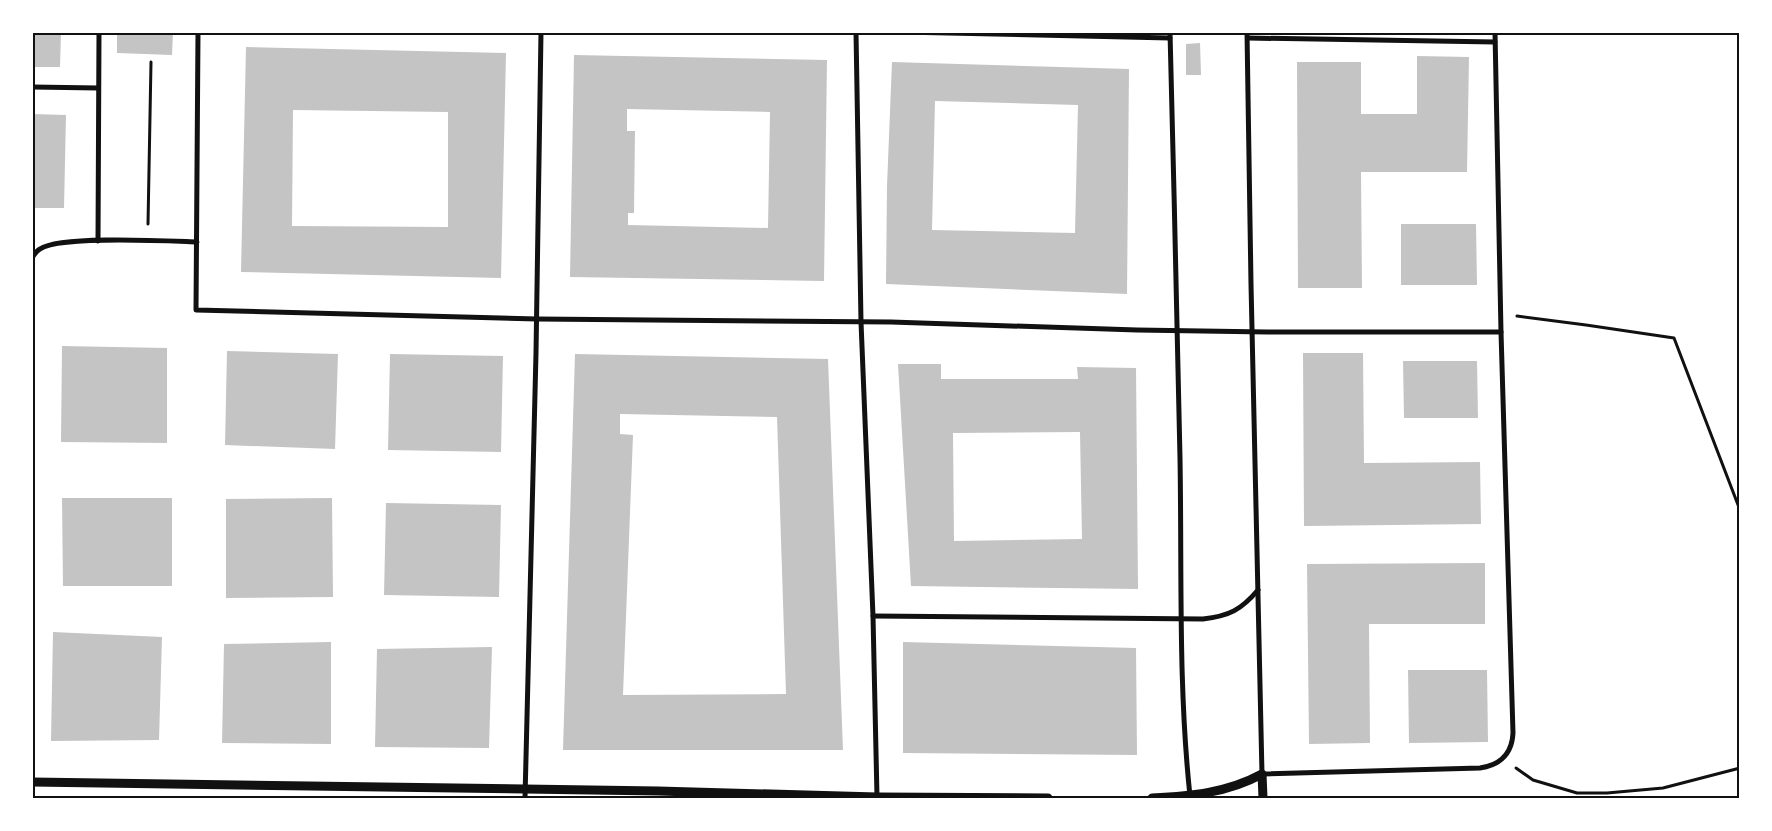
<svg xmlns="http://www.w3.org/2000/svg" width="1772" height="831" font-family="'Noto Serif',serif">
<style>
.building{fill:#c4c4c4;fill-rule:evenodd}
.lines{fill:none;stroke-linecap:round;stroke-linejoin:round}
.path{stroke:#111;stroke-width:3}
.minor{stroke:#111;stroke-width:5}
.tertiary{stroke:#111;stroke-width:9}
.neatline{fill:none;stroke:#111;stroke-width:2}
</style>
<rect width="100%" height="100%" fill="#fff"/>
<g class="building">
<path d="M32,32H61L60,67H32Z"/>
<path d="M117,32H173L172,55L117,53Z"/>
<path d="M1200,43L1201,75H1186V44Z"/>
<path d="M246,47L506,53L501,278L241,272ZM293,110L448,112V227L292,226Z"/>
<path d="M574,55L827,60L824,281L570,277ZM627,109L770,112L768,228L628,225V213H634L635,131H627Z"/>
<path d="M1417,56L1469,57L1467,172H1361L1362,288H1298L1297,62H1361V114H1417Z"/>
<path d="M892,62L1129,69L1127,294L886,284L887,186ZM935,101L1078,105L1075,233L932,230Z"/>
<path d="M32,114L66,115L64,208H32Z"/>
<path d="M1401,224H1476L1477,285H1401Z"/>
<path d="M62,346L167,348V443L61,442Z"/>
<path d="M227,351L338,354L335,449L225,445Z"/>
<path d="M1303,353H1363L1364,463L1480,462L1481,524L1304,526Z"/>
<path d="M390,354L503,356L501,452L388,450Z"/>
<path d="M575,354L828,359L843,750H563ZM620,414L777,417L786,694L623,695L633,435L620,434Z"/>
<path d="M1403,361H1477L1478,418H1404Z"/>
<path d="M898,364H941V379H1078L1077,367L1136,368L1138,589L911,586ZM1080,432L1082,539L954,541L953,433Z"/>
<path d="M62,498H172V586H63Z"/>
<path d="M332,498L333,597L226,598V499Z"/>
<path d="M386,503L501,505L499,597L384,595Z"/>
<path d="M1485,563V624H1369L1370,743L1309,744L1307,564Z"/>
<path d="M53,632L162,637L159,740L51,741Z"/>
<path d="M331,642V744L222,743L224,644Z"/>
<path d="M903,642L1136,648L1137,755L903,753Z"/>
<path d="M492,647L489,748L375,747L377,649Z"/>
<path d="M1408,670H1487L1488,742L1409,743Z"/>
</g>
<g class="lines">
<g class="path">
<path d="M148,224L151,62"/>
<path d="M1517,316L1586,325L1674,338L1740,510"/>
<path d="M1516,768L1533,780L1577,793H1607L1663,788L1740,768"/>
</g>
<g class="minor">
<path d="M198,32L196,310L537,319L891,322L1137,330L1267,332H1501"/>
<path d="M856,32L861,322L873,616L877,797"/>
<path d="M901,32L1170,38"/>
<path d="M1170,32C1173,174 1178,316 1180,458C1182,571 1178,684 1190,796"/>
<path d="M1247,32L1251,284L1262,774L1480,768C1500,765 1512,754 1513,733L1501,332L1495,32"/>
<path d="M1248,38L1495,42"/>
<path d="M32,87L98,88"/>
<path d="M98,241L99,32"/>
<path d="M32,258C34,255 36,251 40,249C60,235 168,241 197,242"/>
<path d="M873,616L1203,619C1229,616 1241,610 1258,590"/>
<path d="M525,798L536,353L541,32"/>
</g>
<g class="tertiary">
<path d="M32,782L658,791L877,797L1048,798"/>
<path d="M1152,798C1191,796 1227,793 1262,774L1263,798"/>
</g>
</g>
<rect width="1772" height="831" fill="none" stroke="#ffffff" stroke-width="68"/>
<rect x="34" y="34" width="1704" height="763" class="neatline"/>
</svg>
